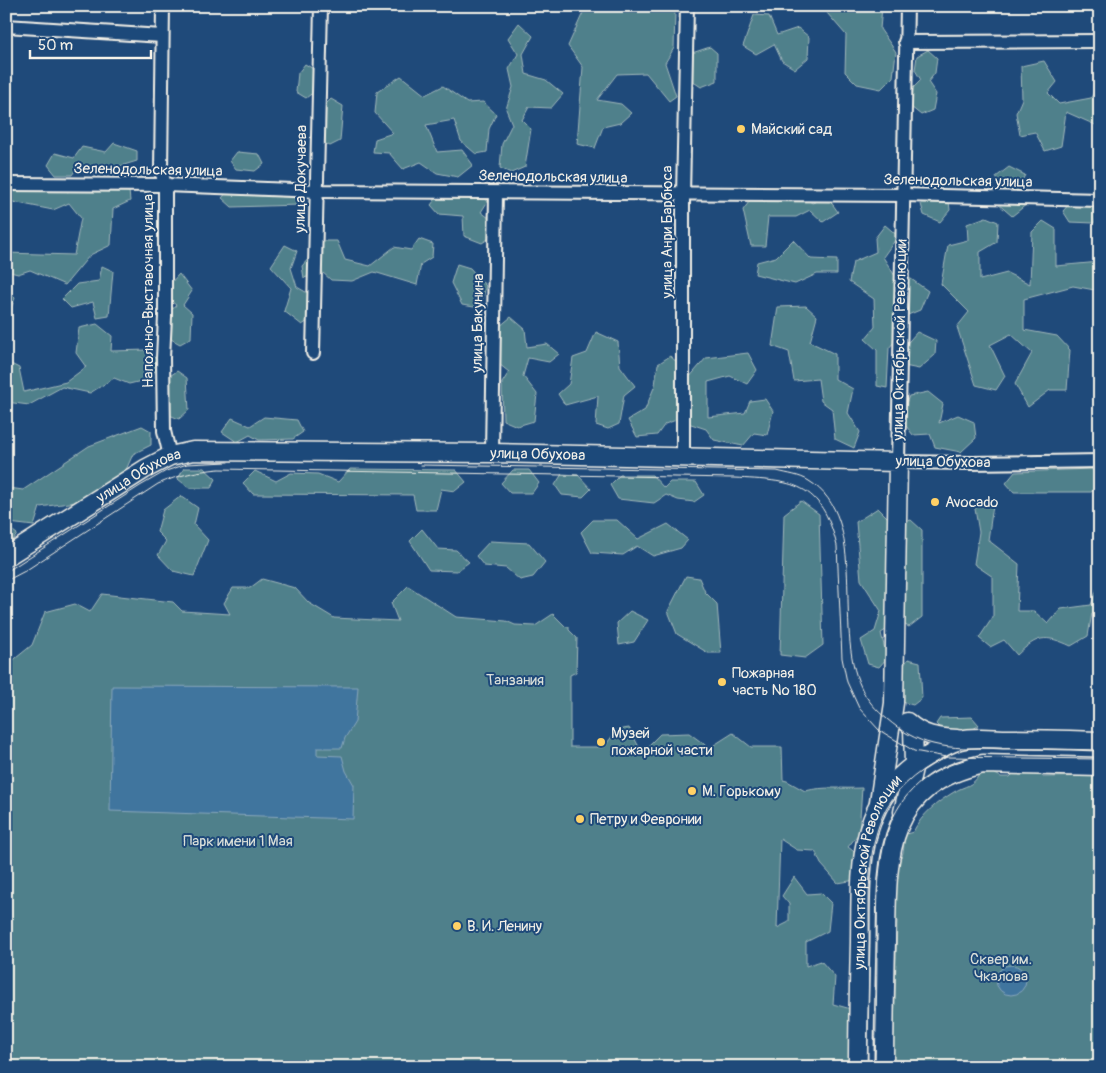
<svg xmlns="http://www.w3.org/2000/svg" width="1106" height="1073" font-family="Pangolin,sans-serif">
<style>
.green{fill:#4f808b;stroke:#a2b8ba}
.water{fill:#41759e;stroke:#89a7bc}
.lines{fill:none;stroke-linecap:round;stroke-linejoin:round}
.street-casing{stroke:#f4f1e8;stroke-width:16}
.secondary-casing{stroke:#f4f1e8;stroke-width:21}
.street{stroke:#1f4a7a;stroke-width:12}
.secondary{stroke:#1f4a7a;stroke-width:18}
.tram{stroke:#f4f1e8;stroke-width:1}
.poi-dot{fill:#ffd166;stroke:#1f4a7a;stroke-width:2}
.labels{text-anchor:middle;dominant-baseline:central;stroke-width:4;stroke-linejoin:round;paint-order:stroke}
.poi-label{font-size:15px;fill:#f4f1e8;stroke:#1f4a7a;text-anchor:start}
.street-label{font-size:15px;fill:#f4f1e8;stroke:#1f4a7a}
.park-label{font-size:15px;fill:#dbe0da;stroke:#1f4a7a}
</style>
<rect width="100%" height="100%" fill="#1f4a7a"/>
<filter id="ink" filterUnits="userSpaceOnUse"><feTurbulence type="fractalNoise" baseFrequency=".02" numOctaves="2"/><feDisplacementMap in="SourceGraphic" scale="10" xChannelSelector="R" yChannelSelector="G"/><feConvolveMatrix kernelMatrix="1 2 1 2 8 2 1 2 1" color-interpolation-filters="sRGB"/></filter>
<g filter="url(#ink)">
<g class="green">
<path d="M586,6H678L675,12L674,48L665,63L676,96L669,101L646,73L617,74L597,100L621,104L631,113L620,123L603,127L595,148L577,144L583,67L568,46Z"/>
<path d="M832,6L882,7L880,29L896,52L893,77L881,89L857,84L845,72L846,35L827,13Z"/>
<path d="M754,15L769,16L777,35L798,28L809,37L808,58L795,69L782,61L774,44L756,54L743,46Z"/>
<path d="M519,23L533,36L523,54L526,74L546,80L563,94L551,108L529,107L522,120L531,129L525,167L511,173L500,168L502,144L512,124L506,109L513,87L509,69L518,54L508,38Z"/>
<path d="M710,47L717,53V81L701,87L689,79L692,53Z"/>
<path d="M928,50L937,58L935,73L928,82L936,94L933,110L921,115L911,107L913,88L921,80L915,70L917,56Z"/>
<path d="M1044,61L1057,82L1048,93L1059,104L1091,98L1100,80V127L1066,112L1061,146L1045,151L1035,132L1020,135L1016,113L1022,99L1021,66Z"/>
<path d="M305,64L315,70V91L306,98L296,92L298,73Z"/>
<path d="M401,76L425,95L443,86L467,103L483,102L496,114L489,129L487,152L476,154L461,141L454,120L426,125L437,152L462,150L473,165L458,177L437,173L421,162L403,169L389,153L373,152L375,139L393,133L375,113L377,92Z"/>
<path d="M331,99L343,106L340,141L330,146L320,141L322,108Z"/>
<path d="M114,143L137,151V161L114,168L102,163L97,173H84L79,165L72,175H56L48,165L55,153L74,158L82,147L106,152Z"/>
<path d="M237,152L259,154L264,164L255,171L236,169L230,161Z"/>
<path d="M1009,167L1025,175L1017,190L1027,204L1012,216L997,203L1004,191L996,177Z"/>
<path d="M81,182L129,191L130,201L113,209L111,245L90,255L65,285L30,270L18,274L6,271V253L74,255L81,218L69,203L53,210L8,201L6,203V189L54,186L68,192Z"/>
<path d="M228,191L305,195L300,205L232,207L222,198Z"/>
<path d="M930,192L948,193L950,210L940,222L924,215L921,204Z"/>
<path d="M479,196L488,201L481,212L493,221V236L482,243L464,236L463,216L439,214L431,205L437,197Z"/>
<path d="M802,196L812,203L828,198L838,212L823,222L810,210L796,217H768L765,246H751L743,210L752,198Z"/>
<path d="M1071,202L1087,203L1099,213L1094,223L1070,222L1063,211Z"/>
<path d="M986,217L998,222L997,242L980,252V280L1007,273L1030,284L1032,232L1043,221L1056,229V266L1100,262V291L1073,286L1024,299V330L1057,336L1070,350L1067,390H1050L1028,407L1015,384L1032,353L1011,334L990,345L1005,376L996,390L976,385L957,327L969,312L941,284L948,245L968,240L967,224Z"/>
<path d="M885,225L898,236L883,257L895,276L911,279L928,291L920,310L898,319V337L889,348L887,388L877,386V350L865,339L875,327L874,299L849,282L853,262L876,252L875,238Z"/>
<path d="M419,239L433,244L432,257L421,264L417,285L374,272L352,281L331,280L322,272L304,278L302,266L324,241H337L345,260L370,266L394,247L411,250Z"/>
<path d="M793,240L811,259L837,260V274H817L795,284L755,274L757,262L776,257Z"/>
<path d="M285,245L297,251L291,268L297,287L318,299L317,315L302,325L284,311L291,288L271,266Z"/>
<path d="M457,264L470,268L486,286L480,308L462,305L451,283Z"/>
<path d="M102,266L113,271L109,316L97,318L93,302L71,308L62,299L77,284L99,281Z"/>
<path d="M179,274L192,291L183,305L192,313L191,338L180,344L169,338V314L176,305L167,298L168,286Z"/>
<path d="M6,290L15,298L6,320Z"/>
<path d="M806,306L817,316L810,342L835,354V379L853,389L848,413L860,432L854,448L835,439L832,409L821,401L818,379L794,381L789,352L772,346L778,307Z"/>
<path d="M511,317L525,329L527,347L547,344L559,354L549,362L528,358L523,376L537,394L534,421L517,426L503,420L502,383L509,372L499,364V327Z"/>
<path d="M97,324L112,336L111,351L148,350L159,363L150,379L129,384L114,378L90,393L62,387L29,405L6,402L7,362L19,368L24,392L66,382L86,367L76,353L79,328Z"/>
<path d="M596,332L618,342L620,366L635,386L624,395L619,424L608,429L596,425L598,396L565,405L558,394L569,384L573,358L587,353Z"/>
<path d="M917,332L936,341L935,355L919,369L904,366L903,348Z"/>
<path d="M748,353L757,370L747,384L730,376L708,382V417L745,413L750,401L765,399L773,411L767,435L754,433L743,446L714,440L706,429L688,423V379L706,358Z"/>
<path d="M670,356L680,365L679,419L665,424L657,435L637,437L628,420L645,410L655,385L658,364Z"/>
<path d="M177,371L187,378L189,410L179,419L167,414V378Z"/>
<path d="M928,392L943,404L939,423L958,415L974,422L976,438L961,452L935,447L930,434L913,435L900,418L909,396Z"/>
<path d="M264,417L297,420L303,432L293,439L259,440L250,435L237,442L222,432L232,418L250,426Z"/>
<path d="M142,426L151,431V445L133,454L122,479L91,500L40,507L34,526L9,523L6,520V490L9,488L23,490L89,446Z"/>
<path d="M184,468H204L216,479L211,488H189L178,479Z"/>
<path d="M350,469L456,470L466,482L455,491L441,489L436,510H416L413,495L253,494L243,483L255,471L276,481L291,473L318,474L338,482Z"/>
<path d="M1091,469L1100,474V486L1091,492H1014L1006,483L1015,472Z"/>
<path d="M513,470H529L539,483L532,493H510L501,483Z"/>
<path d="M562,474L578,475L591,489L583,497L562,495L555,485Z"/>
<path d="M620,475H652L664,488L670,482H696L704,495L694,502L678,500L666,495L654,503L618,499L610,485Z"/>
<path d="M181,496L198,508L194,525L208,540L194,576L173,571L158,555L166,541L157,532L163,510Z"/>
<path d="M983,500L993,505L988,540L1019,564L1017,611H1034L1048,624L1061,609L1091,605L1100,581V614L1092,613L1088,636L1071,646C1045,634 1037,636 1017,655L1004,640L990,647L979,638L993,617V577L974,564L979,532L975,509Z"/>
<path d="M801,501L819,514L823,645L805,658L780,655L784,514Z"/>
<path d="M878,508L895,525L911,520L922,530V617L909,627L899,622L881,633L887,658L879,667L868,664L861,640L875,631L881,611L861,580L856,522Z"/>
<path d="M593,520H617L638,539L668,524L688,540L681,548L653,556L637,546L623,555L592,553L581,532Z"/>
<path d="M6,526L17,534L6,552Z"/>
<path d="M422,529L438,549L456,550L469,562L457,571L429,570L410,541Z"/>
<path d="M490,541L529,543L545,562L533,577L520,580L506,568L484,566L476,556Z"/>
<path d="M686,576L699,578L705,592L717,604L721,653H708L677,634L668,611Z"/>
<path d="M262,579L295,588L309,603L334,618L398,621L391,603L408,586L456,617L506,621L515,625L535,626L553,614L566,627H569V630L577,638L576,672L570,675V747H604L617,730L629,728L639,747H647L660,734L689,733L708,747H711L733,733L751,747H782L783,780L787,781L805,791C825,786 841,789 862,788L859,833L848,847L862,858L861,879L838,883L821,864L815,851L797,850L780,839L777,928L789,922V904L782,896L794,877L807,894L821,893L831,903L828,931L806,942V966L821,961L835,977L833,1004L851,1009L856,1067H6V649L11,662L32,645L45,612L75,604L90,612L102,594L173,602L182,611L230,614L224,603L233,588H250Z"/>
<path d="M630,611L648,620L634,642L619,645L617,623Z"/>
<path d="M908,659L920,662L922,698L913,705L899,701L898,674Z"/>
<path d="M972,717L979,725L969,732H944L936,724L940,718Z"/>
<path d="M993,773L1001,777H1010L1014,773L1041,774L1043,777L1100,776V1067H893L897,921L892,917L893,868C904,858 905,849 903,835L913,832C923,813 936,803 954,792C966,785 972,787 979,775Z"/>
</g>
<g class="water">
<path d="M112,686L358,687L355,722L345,738L342,748H317V755L342,756L346,771L354,785L353,819L110,811Z"/>
<circle cx="1011" cy="980" r="15"/>
</g>
<g class="lines">
<g class="street-casing">
<g id="street">
<path d="M163,6L161,170L165,185V317L163,358L164,431L170,456"/>
<path d="M907,6L898,462L970,463L1100,461"/>
<path d="M6,26L162,36"/>
<path d="M905,42L1100,41"/>
<path d="M6,184L165,185L318,191L903,195L1100,200"/>
<path d="M313,353L321,6"/>
<path d="M492,453L496,193"/>
<path d="M683,458V195L687,6"/>
</g>
</g>
<g class="secondary-casing">
<g id="secondary">
<path id="s1" d="M6,557L145,469L170,456L193,451L492,453L898,462L894,703L879,802"/>
<path d="M907,722C922,736 937,738 957,739"/>
<path d="M903,812L914,764L913,728"/>
<path id="s2" d="M858,1067C858,1025 859,983 860,942C861,870 855,798 926,757C937,750 947,744 960,740C975,736 993,739 1009,739C1039,739 1069,740 1100,741"/>
<path d="M884,1067C884,1025 885,983 886,941C887,857 884,786 983,764L1100,767"/>
</g>
</g>
<use href="#street" class="street"/>
<use href="#secondary" class="secondary"/>
<g class="tram">
<path d="M421,465L777,471C788,474 800,475 809,481C871,519 832,628 861,687C866,699 877,711 887,719C901,731 916,740 933,744C952,749 974,748 994,748C1029,749 1064,749 1100,750"/>
<path d="M6,572L140,486L166,471L187,464L228,462"/>
<path d="M6,581L25,571L158,484C179,475 197,471 219,469L734,478C793,481 821,481 837,546L842,658L847,682L859,708L879,730L914,751L946,757L1100,759"/>
<path d="M867,1067C868,1027 869,988 869,949C870,903 864,849 887,807C901,784 923,767 947,757"/>
<path d="M875,1067C876,1026 877,986 877,945C878,867 873,788 964,760"/>
</g>
</g>
</g>
<g class="poi-dot">
<circle cx="741" cy="129" r="5"/>
<circle cx="935" cy="502" r="5"/>
<circle cx="722" cy="682" r="5"/>
<circle cx="601" cy="742" r="5"/>
<circle cx="692" cy="791" r="5"/>
<circle cx="580" cy="819" r="5"/>
<circle cx="457" cy="926" r="5"/>
</g>
<g class="labels">
<g class="poi-label">
<text x="751" y="129">Майский сад</text>
<text x="945" y="502">Avocado</text>
<text x="732" y="673">Пожарная<tspan x="732" dy="17">часть № 180</tspan></text>
<text x="611" y="733">Музей<tspan x="611" dy="17">пожарной части</tspan></text>
<text x="702" y="791">М. Горькому</text>
<text x="590" y="819">Петру и Февронии</text>
<text x="467" y="926">В. И. Ленину</text>
</g>
<g class="street-label">
<text transform="translate(148 170) rotate(1)">Зеленодольская улица</text>
<text transform="translate(553 177) rotate(1)">Зеленодольская улица</text>
<text transform="translate(301 179) rotate(-89)">улица Докучаева</text>
<text transform="translate(958 181) rotate(1)">Зеленодольская улица</text>
<text transform="translate(667 232) rotate(-90)">улица Анри Барбюса</text>
<text transform="translate(148 291) rotate(-90)">Напольно-Выставочная улица</text>
<text transform="translate(478 323) rotate(-89)">улица Бакунина</text>
<text transform="translate(900 340) rotate(-89)">улица Октябрьской Революции</text>
<text stroke="none"><textPath href="#s1" startOffset="561">улица Обухова</textPath></text>
<text transform="translate(943 462) rotate(1)">улица Обухова</text>
<text stroke="none"><textPath href="#s1" startOffset="156">улица Обухова</textPath></text>
<text stroke="none"><textPath href="#s2" startOffset="198">улица Октябрьской Революции</textPath></text>
</g>
<g class="park-label">
<text x="515" y="680">Танзания</text>
<text x="238" y="841">Парк имени 1 Мая</text>
<text x="1001" y="959">Сквер им.<tspan x="1001" dy="17">Чкалова</tspan></text>
</g>
</g>
<rect width="1106" height="1073" fill="none" stroke="#1f4a7a" stroke-width="25"/>
<rect x="12" y="12" width="1081" height="1048" fill="none" stroke="#f4f1e8" stroke-width="2" filter="url(#ink)"/>
<path d="M30 50v8h121v-8" fill="none" stroke="#f4f1e8" stroke-width="2.5"/>
<text x="38" y="50" font-size="15" fill="#f4f1e8" stroke="#1f4a7a" stroke-width="4" paint-order="stroke">50 m</text>
</svg>
